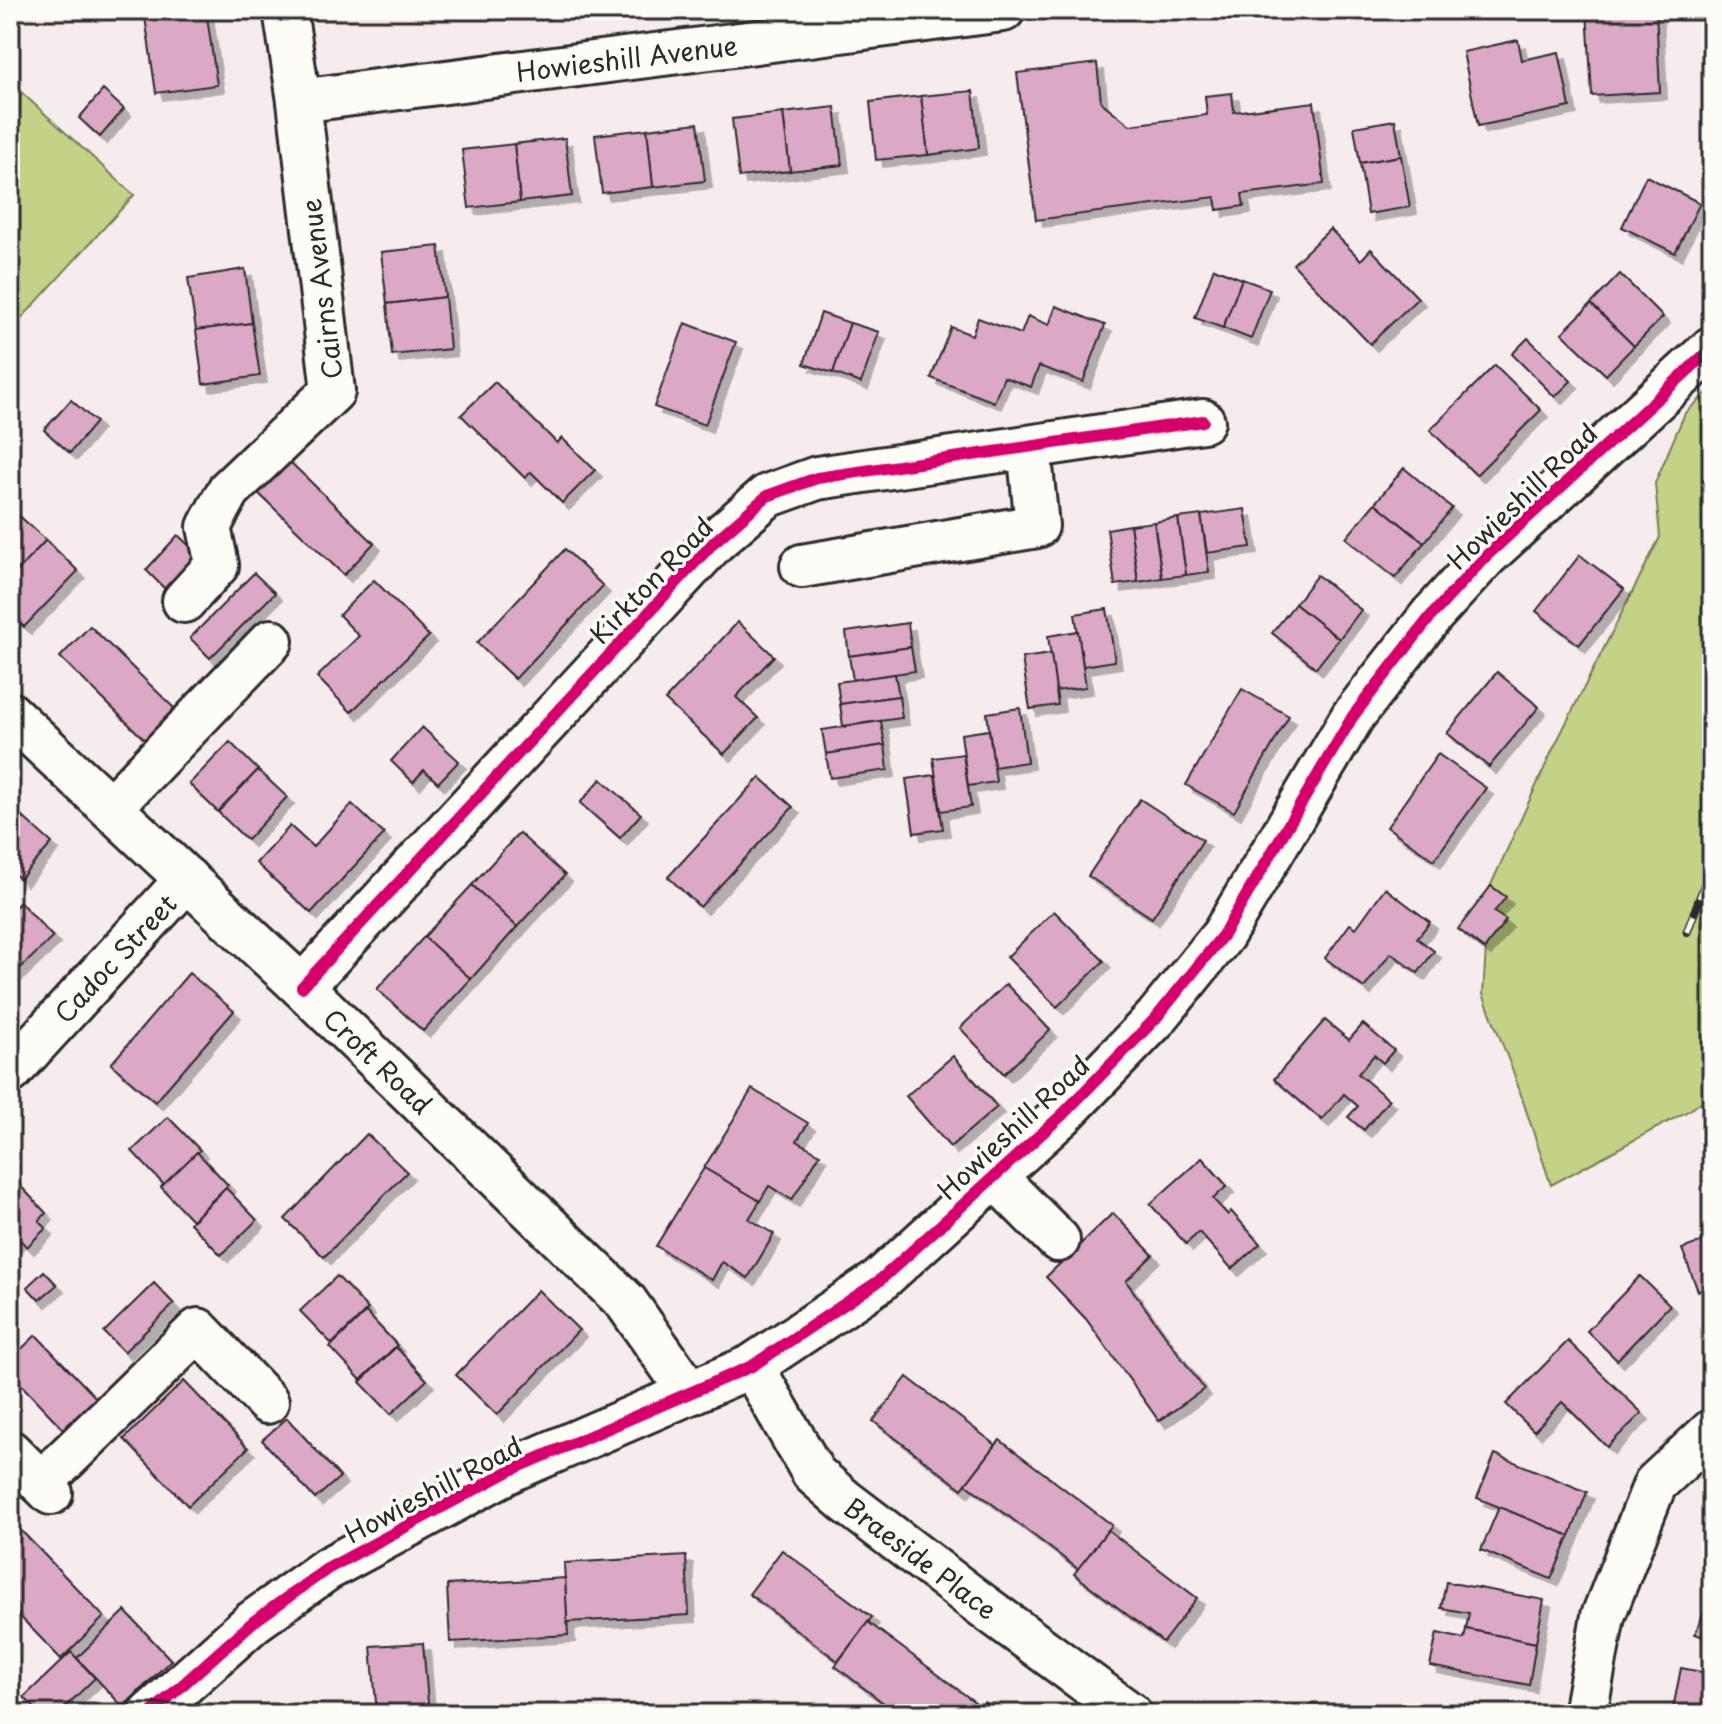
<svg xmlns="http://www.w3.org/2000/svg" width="1722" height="1724" font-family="'Playpen Sans',sans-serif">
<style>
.green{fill:#c3d286;stroke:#777e58;stroke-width:2}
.building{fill:#dba8c5;stroke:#2b2b2b;stroke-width:2;filter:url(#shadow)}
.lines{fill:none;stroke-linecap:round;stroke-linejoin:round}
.minor-casing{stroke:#2b2b2b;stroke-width:48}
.minor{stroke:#fdfcf7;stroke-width:42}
.rail-casing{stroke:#2b2b2b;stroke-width:9}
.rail{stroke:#fdfcf7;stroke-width:6;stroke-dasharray:18;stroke-linecap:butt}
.cycleway-casing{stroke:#fdfcf7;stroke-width:17}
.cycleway{stroke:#d6006c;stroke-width:12}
.labels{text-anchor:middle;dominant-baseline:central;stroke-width:7;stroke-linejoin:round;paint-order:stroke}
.street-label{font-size:26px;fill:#2b2b2b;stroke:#fdfcf7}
</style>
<defs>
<filter id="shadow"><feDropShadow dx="7" dy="7" stdDeviation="0" flood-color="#0004"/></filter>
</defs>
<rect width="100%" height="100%" fill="#f6ebed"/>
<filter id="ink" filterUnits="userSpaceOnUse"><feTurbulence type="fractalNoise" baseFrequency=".0125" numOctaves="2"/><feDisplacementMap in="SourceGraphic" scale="16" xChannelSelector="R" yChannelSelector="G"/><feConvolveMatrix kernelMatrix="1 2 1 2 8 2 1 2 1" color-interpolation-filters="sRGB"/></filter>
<g filter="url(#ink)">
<g class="green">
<path d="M10,82L134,195L10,331Z"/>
<path d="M1712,388V1094L1690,1110L1551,1185L1514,1074L1483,994L1490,887L1553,749L1660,537L1655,483L1685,413Z"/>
</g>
<g class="building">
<path d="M144,10H206L217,85L156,93Z"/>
<path d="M1587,10H1656L1660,92L1592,96Z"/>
<path d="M1695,10H1712V104H1703L1711,17L1695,16Z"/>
<path d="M1518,40L1522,60L1559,52L1570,107L1478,126L1463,52Z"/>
<path d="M1097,63L1101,102L1130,125L1207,115L1205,96L1232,93L1234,112L1314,102L1324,184L1242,194L1244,206L1217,210L1215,197L1036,220L1017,73Z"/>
<path d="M103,90L124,109L100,137L79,118Z"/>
<path d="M973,91L979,148L928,155L921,96Z"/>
<path d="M921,96L928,155L876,160L870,102Z"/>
<path d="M835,107L842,165L790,171L783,113Z"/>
<path d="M783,113L790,171L739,177L732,119Z"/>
<path d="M1395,120L1401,156L1360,163L1354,127Z"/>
<path d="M698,123L705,181L653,187L647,129Z"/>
<path d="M647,129L653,187L602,193L595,135Z"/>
<path d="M565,138L572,196L520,202L514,144Z"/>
<path d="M514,144L520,202L469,208L462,150Z"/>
<path d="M1401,156L1410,207L1368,214L1360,163Z"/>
<path d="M1646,176L1700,203L1675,253L1622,227Z"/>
<path d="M1330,229L1361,260L1371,249L1418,298L1370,344L1293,264Z"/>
<path d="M439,246L445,297L387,304L381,252Z"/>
<path d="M1214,268L1242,279L1223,328L1195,318Z"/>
<path d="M245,269L252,323L196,330L188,278Z"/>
<path d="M1620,274L1663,317L1634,346L1591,304Z"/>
<path d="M1242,279L1270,289L1251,339L1223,328Z"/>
<path d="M445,297L450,349L392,355L387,304Z"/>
<path d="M1591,304L1634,346L1606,375L1562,333Z"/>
<path d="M1056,306L1105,325L1083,382L1039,366L1031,387L1004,377L994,402L931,378L951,327L972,335L978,318L1021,334L1028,316L1049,325Z"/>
<path d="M821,313L850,323L833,373L804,364Z"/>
<path d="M252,323L260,376L203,384L196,330Z"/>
<path d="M685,323L736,342L705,425L654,407Z"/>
<path d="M850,323L879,332L861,383L833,373Z"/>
<path d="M1528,338L1571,381L1555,397L1512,354Z"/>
<path d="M1495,365L1541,410L1476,475L1430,430Z"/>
<path d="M495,382L557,443L562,438L595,470L562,503L531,472L525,478L461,415Z"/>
<path d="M71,400L96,422L70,453L44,430Z"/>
<path d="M285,457L374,543L344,575L254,489Z"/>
<path d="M1404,468L1452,508L1424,543L1375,503Z"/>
<path d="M1375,503L1424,543L1395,578L1346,538Z"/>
<path d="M1245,509L1251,547L1207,553L1201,515Z"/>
<path d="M14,511L46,540L10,579V515Z"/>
<path d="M1201,515L1209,572L1186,575L1178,518Z"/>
<path d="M1178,518L1186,575L1162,578L1154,522Z"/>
<path d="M1154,522L1162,578L1138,582L1130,525Z"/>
<path d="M1130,525L1138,582L1115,585L1107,529Z"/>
<path d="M178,535L200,556L167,591L146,570Z"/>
<path d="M46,540L78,571L24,627L10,613V579Z"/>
<path d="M565,549L603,586L515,679L477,643Z"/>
<path d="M1580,555L1624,589L1579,645L1536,611Z"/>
<path d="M254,573L275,593L210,658L190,638Z"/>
<path d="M1317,575L1361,610L1339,639L1295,604Z"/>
<path d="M374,580L429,636L351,712L317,677L359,636L339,615Z"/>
<path d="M1295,604L1339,639L1316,668L1272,633Z"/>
<path d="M1107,609L1115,661L1083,666L1075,614Z"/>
<path d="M738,622L774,656L736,697L758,718L724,754L665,700Z"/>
<path d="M908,623L911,647L849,656L846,632Z"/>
<path d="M90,626L177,711L147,742L60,657Z"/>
<path d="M1078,631L1086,687L1056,691L1048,636Z"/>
<path d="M911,647L915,671L853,680L849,656Z"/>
<path d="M1051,654L1058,705L1030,709L1022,658Z"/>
<path d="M1497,672L1539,707L1489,767L1447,733Z"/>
<path d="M895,674L899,696L840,704L837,682Z"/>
<path d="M1242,689L1289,716L1234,812L1186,785Z"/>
<path d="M899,696L902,718L843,726L840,704Z"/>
<path d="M1020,708L1027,762L994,767L987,713Z"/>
<path d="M881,721L885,745L826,754L822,730Z"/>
<path d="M422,727L459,761L438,783L424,770L413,782L391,761Z"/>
<path d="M989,730L996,782L968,786L961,734Z"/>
<path d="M230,742L258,770L218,812L189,784Z"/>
<path d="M885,745L888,770L830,778L826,754Z"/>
<path d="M963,754L971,807L941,811L933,758Z"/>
<path d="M1438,754L1486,788L1434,860L1387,827Z"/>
<path d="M258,770L287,797L247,840L218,812Z"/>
<path d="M935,775L943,829L914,833L906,779Z"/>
<path d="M760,777L793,807L700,907L668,877Z"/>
<path d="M601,779L641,814L620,838L580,803Z"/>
<path d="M1140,799L1203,840L1152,918L1088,876Z"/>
<path d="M352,804L384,834L311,913L256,863L290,826L313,847Z"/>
<path d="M10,806L24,818L10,833Z"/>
<path d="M24,818L52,843L20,879L10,870V833Z"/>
<path d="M519,833L565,875L517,927L472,885Z"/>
<path d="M472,885L517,927L471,979L424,937Z"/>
<path d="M1491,886L1506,897L1494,912L1506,920L1484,949L1458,929Z"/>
<path d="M1385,888L1430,922L1417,938L1434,951L1418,973L1391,953L1364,988L1325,958L1350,924L1356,928Z"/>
<path d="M20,902L53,937L10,978V912Z"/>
<path d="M1054,911L1104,961L1057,1007L1007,957Z"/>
<path d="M424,937L471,979L423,1031L377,989Z"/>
<path d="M189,973L234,1011L155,1102L111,1064Z"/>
<path d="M1006,984L1050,1030L1004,1074L960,1028Z"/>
<path d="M1325,1020L1349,1040L1363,1024L1394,1050L1383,1063L1374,1055L1358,1074L1389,1100L1364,1130L1348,1117L1358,1106L1344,1094L1322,1120L1274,1079Z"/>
<path d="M953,1056L997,1107L950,1147L906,1096Z"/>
<path d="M752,1089L808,1123L797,1141L820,1154L792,1200L769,1186L760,1201L704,1168Z"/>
<path d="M168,1117L200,1150L164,1185L132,1151Z"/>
<path d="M367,1134L407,1172L324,1257L285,1219Z"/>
<path d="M197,1152L228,1185L192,1220L161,1187Z"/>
<path d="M1202,1158L1227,1186L1213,1199L1228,1215L1231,1211L1260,1244L1232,1269L1199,1232L1186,1244L1150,1204Z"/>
<path d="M704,1168L760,1201L749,1219L774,1234L748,1278L722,1262L712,1280L656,1246Z"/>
<path d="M10,1175L46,1213L39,1221L46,1228L27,1247L19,1239L10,1248Z"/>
<path d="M226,1188L257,1220L221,1255L190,1223Z"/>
<path d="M1113,1213L1153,1255L1126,1281L1204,1389L1159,1421L1086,1319L1046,1277Z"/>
<path d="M1712,1238V1286L1698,1291L1682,1249Z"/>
<path d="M44,1271L57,1285L39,1300L27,1287Z"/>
<path d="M337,1276L368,1309L332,1344L300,1311Z"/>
<path d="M1640,1276L1670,1305L1617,1360L1587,1331Z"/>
<path d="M154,1283L174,1304L124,1352L104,1332Z"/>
<path d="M538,1290L579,1330L497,1415L456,1375Z"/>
<path d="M366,1312L397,1345L361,1380L330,1347Z"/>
<path d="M36,1335L98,1400L65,1431L10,1373V1360Z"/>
<path d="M1568,1341L1642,1413L1607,1447L1562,1402L1534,1431L1506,1404Z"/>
<path d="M396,1347L427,1380L391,1414L360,1382Z"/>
<path d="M907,1377L996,1445L962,1489L873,1421Z"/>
<path d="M184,1381L248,1448L188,1506L124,1439Z"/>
<path d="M287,1418L340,1477L315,1499L262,1440Z"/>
<path d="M1000,1440L1112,1525L1078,1569L966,1484Z"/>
<path d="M1495,1454L1587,1492L1570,1536L1477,1498Z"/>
<path d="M1499,1507L1570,1536L1551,1579L1481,1550Z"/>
<path d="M10,1519L104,1617L61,1659L10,1606Z"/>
<path d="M1108,1530L1197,1598L1163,1642L1074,1574Z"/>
<path d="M782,1550L872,1617L838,1661L749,1594Z"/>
<path d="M686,1556L689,1615L567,1622L564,1563Z"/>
<path d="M565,1578L568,1635L450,1642L447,1585Z"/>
<path d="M1446,1582L1544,1600L1536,1643L1466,1629L1469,1613L1441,1608Z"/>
<path d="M1710,1597L1712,1598V1640L1695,1634Z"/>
<path d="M125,1611L171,1660L123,1707L77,1658Z"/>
<path d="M868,1622L980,1706L975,1714H898L835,1666Z"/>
<path d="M1466,1629L1536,1643L1529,1685L1430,1666L1437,1633L1464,1639Z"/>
<path d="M423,1643L429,1714H377L371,1646Z"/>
<path d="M71,1652L95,1678L58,1714H40L24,1697Z"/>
<path d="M1681,1668L1712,1674V1714H1672Z"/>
<path d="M984,1702L1000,1714H975Z"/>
<path d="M1446,1709L1483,1714H1445Z"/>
</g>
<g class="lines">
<g class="minor-casing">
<g id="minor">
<path d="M299,101L1003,10"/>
<path d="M802,566L1037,526L1029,447"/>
<path d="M184,601L217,565L209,527L229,490L333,391L299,101L285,10"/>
<path d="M10,714L302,987L626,1302L690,1393"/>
<path d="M111,807L271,641"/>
<path d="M302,987L714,542L767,496L817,478L1203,421"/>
<path d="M10,1072L187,879"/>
<path d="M994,1176L1058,1240"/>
<path d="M752,1366L814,1474L845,1501L975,1600L1130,1714"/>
<path d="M10,1452L51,1493"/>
<path d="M41,1483L198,1330L267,1402"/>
<path d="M150,1714L253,1622L327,1569L511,1470L752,1366L879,1281L1062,1115L1156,1018L1223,935L1353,716L1431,616L1486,556L1712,348"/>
<path d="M1585,1714L1603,1616L1655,1484L1712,1431"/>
</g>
</g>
<use href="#minor" class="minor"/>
<g class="rail-casing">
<path id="rail" d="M1687,932L1712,865"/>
</g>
<use href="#rail" class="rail"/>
<g class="cycleway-casing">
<g id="cycleway">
<path d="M302,987L714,542L767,496L817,478L1203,421"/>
<path d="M150,1714L253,1622L327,1569L511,1470L752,1366L879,1281L1062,1115L1156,1018L1223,935L1353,716L1431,616L1486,556L1712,348"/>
</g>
</g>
<use href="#cycleway" class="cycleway"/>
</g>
</g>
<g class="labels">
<g class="street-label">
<text transform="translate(627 58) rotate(-7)">Howieshill Avenue</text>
<text transform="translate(321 289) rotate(-97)">Cairns Avenue</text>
<text transform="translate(1522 496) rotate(-44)">Howieshill Road</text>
<text transform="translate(651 580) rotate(-46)">Kirkton Road</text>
<text transform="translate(115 958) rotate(-47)">Cadoc Street</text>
<text transform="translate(378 1061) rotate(44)">Croft Road</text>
<text transform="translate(1013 1127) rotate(-43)">Howieshill Road</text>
<text transform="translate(433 1489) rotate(-28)">Howieshill Road</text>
<text transform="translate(921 1558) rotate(37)">Braeside Place</text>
</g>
</g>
<rect width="1722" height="1724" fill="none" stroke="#fdfcf7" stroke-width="40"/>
<rect x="20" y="20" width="1682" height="1684" fill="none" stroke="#2b2b2b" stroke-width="3" filter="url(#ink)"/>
</svg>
